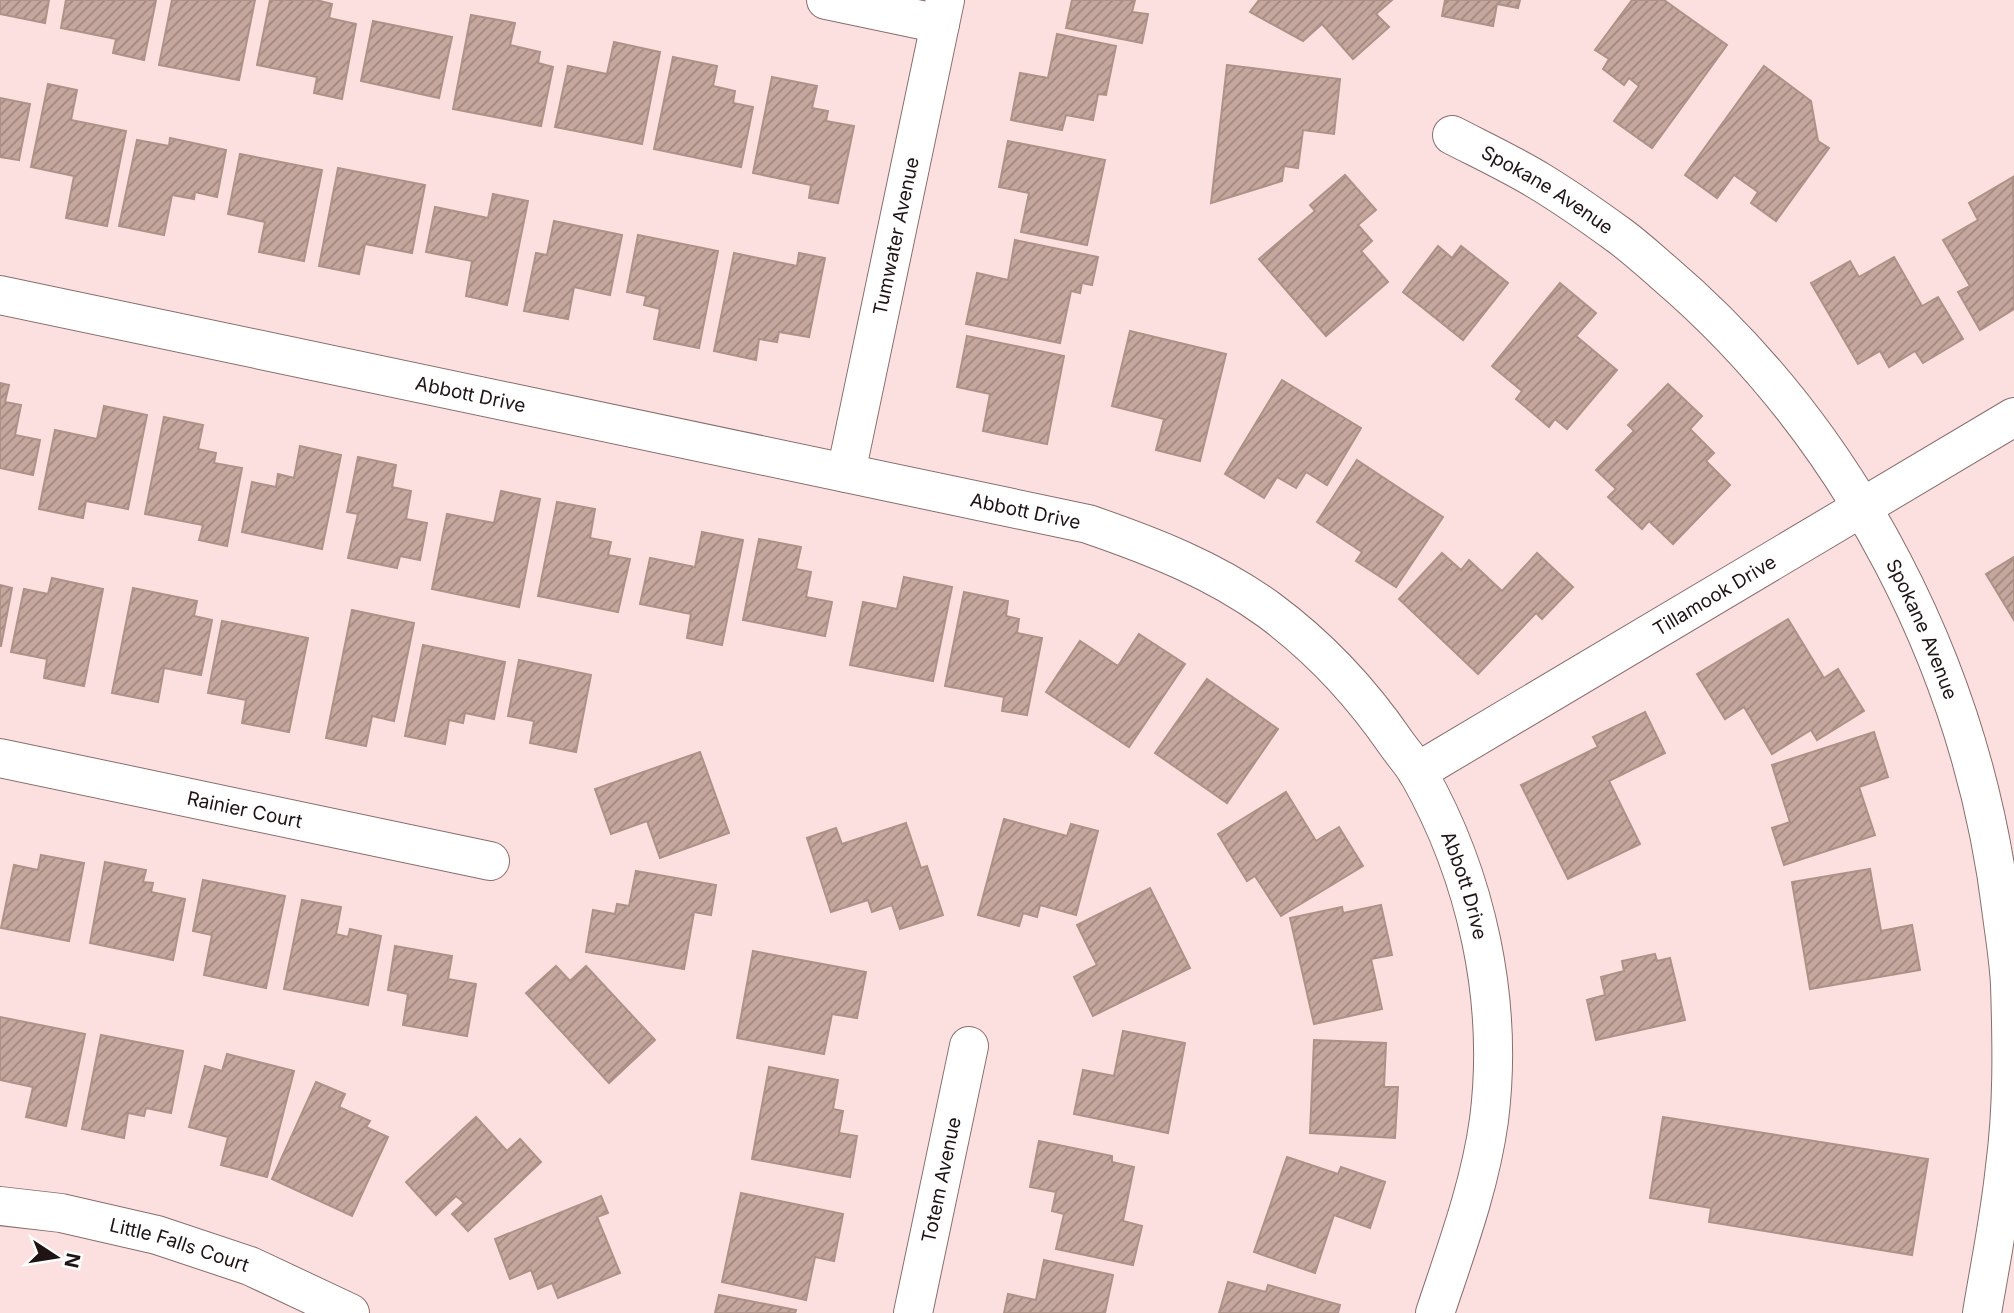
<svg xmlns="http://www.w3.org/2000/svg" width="2014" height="1313" font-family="Inter,sans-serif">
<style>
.building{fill:url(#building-hatch);stroke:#ae9187;stroke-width:2}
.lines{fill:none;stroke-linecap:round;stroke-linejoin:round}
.minor-casing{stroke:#8a6d6d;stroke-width:40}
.minor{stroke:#fff;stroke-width:38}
.labels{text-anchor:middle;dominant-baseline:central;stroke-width:6;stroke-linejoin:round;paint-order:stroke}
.street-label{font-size:19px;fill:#1f1313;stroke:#fff}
</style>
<defs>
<pattern id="building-hatch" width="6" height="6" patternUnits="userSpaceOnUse" patternTransform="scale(1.75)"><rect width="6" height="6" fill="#c5a79e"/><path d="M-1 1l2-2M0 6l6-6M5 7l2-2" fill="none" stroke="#9f8780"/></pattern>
</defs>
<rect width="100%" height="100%" fill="#fbe0df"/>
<g class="building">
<path d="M0,0H49L45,23L0,14Z"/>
<path d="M66,0H156L144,60L113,53L116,39L61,28Z"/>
<path d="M172,0H255L239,80L159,65Z"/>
<path d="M270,0H316L332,4L329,18L356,24L342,99L314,93L317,77L257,65Z"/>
<path d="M1072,0H1135L1132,12L1148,14L1142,43L1066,28Z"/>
<path d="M1259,0H1392L1376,14L1389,27L1353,59L1322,24L1303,41L1250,12Z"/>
<path d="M1445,0H1520L1518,8L1497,4L1493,26L1442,16Z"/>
<path d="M1632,0H1664L1727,45L1652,148L1614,121L1639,86L1629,78L1624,85L1603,69L1609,59L1595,50Z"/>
<path d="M471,15L515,23L510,45L540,52L538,63L553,67L541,126L453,109Z"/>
<path d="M373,21L452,37L439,98L361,81Z"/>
<path d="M1057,34L1116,46L1106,95L1098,94L1093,120L1066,115L1062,130L1011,120L1020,73L1048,78Z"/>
<path d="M614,42L660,52L642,144L555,127L568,66L607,74Z"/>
<path d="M673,57L717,66L713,86L735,91L733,103L753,107L741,167L654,149Z"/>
<path d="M1227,65L1340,79L1334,134L1303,130L1298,168L1284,166L1282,181L1211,203Z"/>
<path d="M1764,66L1811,101L1818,141L1829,148L1776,221L1751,203L1758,192L1734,175L1717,198L1685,175Z"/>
<path d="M772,77L817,86L812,108L828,111L826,121L854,126L838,203L809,198L811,185L753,173Z"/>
<path d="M48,84L77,90L71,120L126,131L107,226L66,218L74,176L31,167Z"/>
<path d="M0,98L30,104L19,160L0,157Z"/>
<path d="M170,138L226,150L217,197L195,192L194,199L172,195L164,235L119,226L137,140L169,146Z"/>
<path d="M1008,141L1105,160L1087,245L1021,232L1029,193L999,187Z"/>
<path d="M240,154L322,170L304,261L259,252L265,222L228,214Z"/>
<path d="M338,168L425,185L412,253L365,244L359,274L319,266Z"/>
<path d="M1345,175L1376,210L1358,225L1372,241L1361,251L1388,282L1326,336L1259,259L1315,211L1310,205Z"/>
<path d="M2013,177L2014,309L1980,330L1958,292L1970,286L1943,240L1978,220L1969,203Z"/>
<path d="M493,194L528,201L507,305L466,296L472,261L426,252L435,207L488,218Z"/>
<path d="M554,221L622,235L610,295L574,287L568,319L524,311L536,253L547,255Z"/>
<path d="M638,235L718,251L699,348L654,339L660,309L644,305L646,296L627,292Z"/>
<path d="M1015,240L1098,257L1092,285L1082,283L1080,293L1071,291L1060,343L966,324L977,273L1008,280Z"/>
<path d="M1438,246L1452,258L1461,246L1508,283L1463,340L1403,292Z"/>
<path d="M734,253L797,266L799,253L825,258L809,337L779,332L777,342L759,339L756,360L714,351Z"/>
<path d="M1894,257L1922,306L1938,297L1963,339L1923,363L1915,351L1889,367L1880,351L1858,364L1811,283L1850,261L1859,277Z"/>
<path d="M1560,283L1596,313L1576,336L1617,370L1567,429L1555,419L1549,427L1516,399L1522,391L1492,366Z"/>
<path d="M1130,331L1226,354L1200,461L1156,450L1164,419L1112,406Z"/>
<path d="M967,336L1064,356L1047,444L983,431L990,394L957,387Z"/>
<path d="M1282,380L1361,428L1327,485L1306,472L1296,488L1277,477L1264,498L1225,474Z"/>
<path d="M0,383L9,385L5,402L21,405L15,435L40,440L33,475L0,468Z"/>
<path d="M1668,384L1702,416L1690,429L1714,453L1706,461L1730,485L1673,544L1649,521L1642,529L1608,497L1616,489L1596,470L1634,431L1628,425Z"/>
<path d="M104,406L147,415L128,509L86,501L83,518L39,509L55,430L97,439Z"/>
<path d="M164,417L203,425L198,449L216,453L214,463L242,468L227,546L199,540L203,525L145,514Z"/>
<path d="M300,446L341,455L322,549L242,532L252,482L276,487L278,474L294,478Z"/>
<path d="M358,457L396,465L392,487L411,491L406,519L427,523L420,560L400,556L397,568L348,558L358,514L347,512Z"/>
<path d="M1357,460L1443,517L1396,587L1356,561L1362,552L1317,522Z"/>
<path d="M501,491L540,499L519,607L432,589L447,514L494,523Z"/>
<path d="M557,502L595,509L590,538L611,542L608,555L630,559L618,612L538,596Z"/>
<path d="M702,532L743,540L722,645L687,638L691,614L640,604L650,558L695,567Z"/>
<path d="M759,539L801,547L796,569L811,572L806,597L832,602L825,636L743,620Z"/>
<path d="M1442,553L1461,570L1469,560L1502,591L1537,553L1573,587L1542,619L1536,613L1478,674L1399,599Z"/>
<path d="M2014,557V620L1986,574Z"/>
<path d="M904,577L952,587L933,681L850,665L863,602L897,609Z"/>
<path d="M52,578L103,589L84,686L44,678L47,659L11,652L24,589L48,594Z"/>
<path d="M0,585L12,588L1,646H0Z"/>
<path d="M133,588L197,601L194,616L212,620L201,675L164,668L158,702L112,693Z"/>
<path d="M964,592L1008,601L1006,616L1019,619L1017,633L1042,638L1027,715L1002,711L1004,697L945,686Z"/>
<path d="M352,610L414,623L394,721L372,716L366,746L326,738Z"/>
<path d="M1788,619L1824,678L1838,669L1864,711L1817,740L1811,730L1772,754L1744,707L1725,719L1697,674Z"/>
<path d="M222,621L308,638L289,732L242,723L246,700L208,693Z"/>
<path d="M1139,634L1185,664L1129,747L1046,692L1080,641L1118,666Z"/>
<path d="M423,645L505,662L494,719L465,713L463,723L449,720L445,744L405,736Z"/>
<path d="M519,660L591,675L576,752L530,743L534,721L508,716Z"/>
<path d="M1207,679L1278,729L1227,803L1155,753Z"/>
<path d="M1645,712L1665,753L1609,781L1640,844L1568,879L1521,785L1598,747L1593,737Z"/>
<path d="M1874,732L1888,777L1859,787L1875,835L1784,865L1772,828L1790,822L1772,765Z"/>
<path d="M700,752L729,833L660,858L647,821L611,834L595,789Z"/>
<path d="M1286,792L1316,841L1339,827L1363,866L1281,916L1255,876L1247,881L1218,834Z"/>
<path d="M1004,819L1067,836L1071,824L1098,831L1076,915L1040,905L1037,917L1023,913L1019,926L978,915Z"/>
<path d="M906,823L921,868L927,866L943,915L900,929L892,905L872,912L868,900L831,912L807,838L836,828L842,844Z"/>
<path d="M41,855L84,863L69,941L1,928L14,865L38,870Z"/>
<path d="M105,862L146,870L143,882L153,883L151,892L185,899L173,960L90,943Z"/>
<path d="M1870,869L1881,931L1912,925L1920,970L1810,989L1792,882Z"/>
<path d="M636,871L716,885L711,915L694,912L684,969L586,952L593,910L615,914L617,904L629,906Z"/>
<path d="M203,880L285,896L266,988L204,975L212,935L193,931Z"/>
<path d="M1150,888L1190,968L1093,1016L1074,977L1097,965L1077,925Z"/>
<path d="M302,900L341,907L336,934L348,937L350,929L381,936L368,1005L284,989Z"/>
<path d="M1381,905L1392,955L1371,959L1382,1009L1314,1024L1290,918L1342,907L1343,913Z"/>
<path d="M395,946L452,956L448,979L476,984L467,1036L403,1025L408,994L388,990Z"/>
<path d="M753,951L866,972L857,1018L832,1014L824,1054L737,1038Z"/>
<path d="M1655,954L1657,961L1670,958L1685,1020L1596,1040L1587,1000L1605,995L1601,977L1624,971L1622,961Z"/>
<path d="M556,966L570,981L586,966L655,1040L609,1083L526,993Z"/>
<path d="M0,1017L85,1034L66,1126L26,1117L33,1087L0,1080Z"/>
<path d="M1123,1031L1185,1043L1168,1133L1074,1114L1083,1070L1114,1076Z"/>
<path d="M101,1035L183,1051L171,1113L146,1108L144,1116L128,1113L124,1138L82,1129Z"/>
<path d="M1314,1040L1386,1043L1384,1087H1398L1395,1138L1310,1133Z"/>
<path d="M227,1054L294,1071L267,1177L221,1165L228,1137L189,1127L205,1066L222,1071Z"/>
<path d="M769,1067L838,1080L833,1109L843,1111L839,1133L857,1136L850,1177L752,1159Z"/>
<path d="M316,1082L345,1094L339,1107L370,1121L366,1127L388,1137L352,1216L272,1179Z"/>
<path d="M476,1117L507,1151L520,1139L541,1162L468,1231L452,1214L464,1203L456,1196L436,1215L406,1182Z"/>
<path d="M1663,1117L1928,1159L1912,1255L1709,1222L1711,1208L1650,1198Z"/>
<path d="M1039,1141L1112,1156V1162L1134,1167L1123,1221L1142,1226L1133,1265L1056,1249L1064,1214L1052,1211L1056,1192L1030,1187Z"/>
<path d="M1287,1157L1338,1174L1341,1167L1385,1182L1370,1228L1334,1215L1315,1273L1254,1252Z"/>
<path d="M741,1193L843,1214L834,1261L815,1257L806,1300L722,1282Z"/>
<path d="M601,1196L608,1213L597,1217L620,1273L558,1298L552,1283L538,1289L531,1270L510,1279L495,1239Z"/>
<path d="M1044,1260L1113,1275L1105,1313H1004L1008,1294L1036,1300Z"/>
<path d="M1228,1282L1266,1292L1268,1285L1340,1305L1338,1313H1219Z"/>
<path d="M719,1295L796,1310L795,1313H715Z"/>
</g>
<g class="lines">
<g class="minor-casing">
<g id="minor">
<path d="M826,0L940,24"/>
<path id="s1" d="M1452,135C1481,150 1511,164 1539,181C1567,198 1594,217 1620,236C1635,247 1649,260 1663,272C1852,433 1973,670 2002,915C2005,938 2009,962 2010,985C2012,1046 2013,1107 2005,1167C2000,1216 1990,1265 1982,1313"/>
<path id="s2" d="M0,295L1088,524C1152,546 1214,570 1269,610C1319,647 1361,692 1396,743C1403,753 1412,763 1418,773C1477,877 1504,1001 1489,1120C1480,1186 1456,1250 1435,1313"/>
<path id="s3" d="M846,473L945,0"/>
<path id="s4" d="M0,758L490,861"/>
<path id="s5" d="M1417,772L2014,417"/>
<path id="s6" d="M0,1206L61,1213L157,1235L250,1266L350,1313"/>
<path id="s7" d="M913,1313L969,1046"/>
</g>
</g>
<use href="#minor" class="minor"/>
</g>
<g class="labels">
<g class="street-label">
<text stroke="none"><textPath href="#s1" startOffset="110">Spokane Avenue</textPath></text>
<text stroke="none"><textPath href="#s3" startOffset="242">Tumwater Avenue</textPath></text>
<text stroke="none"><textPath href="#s2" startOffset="481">Abbott Drive</textPath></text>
<text stroke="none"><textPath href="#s2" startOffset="1048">Abbott Drive</textPath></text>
<text stroke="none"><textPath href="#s5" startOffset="346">Tillamook Drive</textPath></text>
<text stroke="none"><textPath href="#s1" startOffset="698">Spokane Avenue</textPath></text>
<text stroke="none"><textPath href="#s4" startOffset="250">Rainier Court</textPath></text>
<text stroke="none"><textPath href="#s2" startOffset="1657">Abbott Drive</textPath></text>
<text stroke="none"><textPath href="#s7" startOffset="136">Totem Avenue</textPath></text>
<text stroke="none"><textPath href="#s6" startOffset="184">Little Falls Court</textPath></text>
</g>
</g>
<g transform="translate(56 1257) rotate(102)" stroke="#ffffff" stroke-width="5" paint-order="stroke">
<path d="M0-5L12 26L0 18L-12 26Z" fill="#1f1313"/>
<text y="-10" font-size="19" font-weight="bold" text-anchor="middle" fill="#1f1313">N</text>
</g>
</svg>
